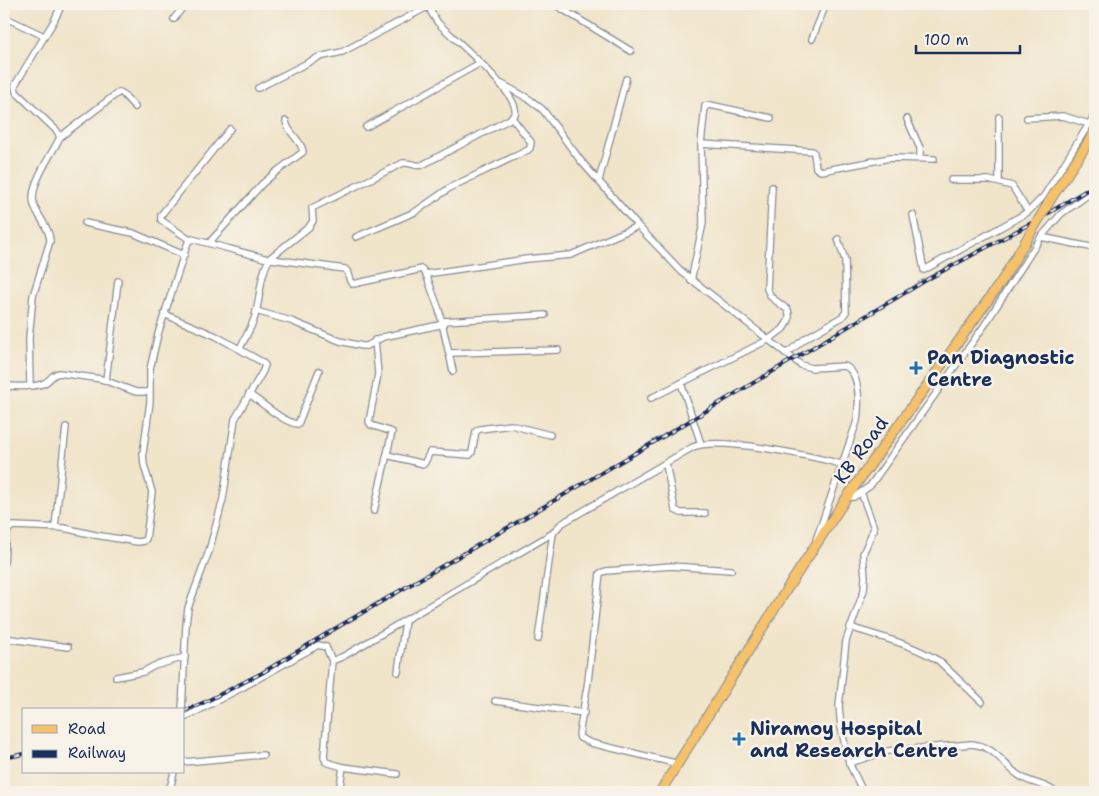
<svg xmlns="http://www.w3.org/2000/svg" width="1099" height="796" font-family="'Shantell Sans',sans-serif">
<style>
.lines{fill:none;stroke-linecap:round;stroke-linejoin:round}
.street-casing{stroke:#868a94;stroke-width:8}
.primary-casing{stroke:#868a94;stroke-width:11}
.street{stroke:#fff;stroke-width:5.5}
.primary{stroke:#f5c16b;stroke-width:9}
.rail-casing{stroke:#1b2f5e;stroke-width:4}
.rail{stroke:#f7f3e8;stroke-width:2;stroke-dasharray:5.5;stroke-linecap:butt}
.primary-bridge-casing{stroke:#868a94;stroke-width:11;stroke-linecap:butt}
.primary-bridge{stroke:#f5c16b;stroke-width:9}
.poi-dot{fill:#1f6fb2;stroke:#f7f3e8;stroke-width:2}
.labels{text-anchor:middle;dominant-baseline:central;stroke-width:5;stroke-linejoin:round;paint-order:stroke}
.poi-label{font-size:19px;font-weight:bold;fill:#1b2f5e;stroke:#f7f3e8;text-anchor:start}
.street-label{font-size:19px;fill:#1b2f5e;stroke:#f7f3e8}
</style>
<rect width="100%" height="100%" fill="#f7f3e8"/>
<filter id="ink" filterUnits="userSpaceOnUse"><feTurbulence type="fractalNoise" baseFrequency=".02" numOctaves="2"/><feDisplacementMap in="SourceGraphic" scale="10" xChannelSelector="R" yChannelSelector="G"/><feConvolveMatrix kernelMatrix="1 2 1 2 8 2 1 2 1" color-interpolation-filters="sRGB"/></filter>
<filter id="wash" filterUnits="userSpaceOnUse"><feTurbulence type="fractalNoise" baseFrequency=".0096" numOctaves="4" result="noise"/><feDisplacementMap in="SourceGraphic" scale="20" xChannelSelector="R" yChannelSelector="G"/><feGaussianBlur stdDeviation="1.12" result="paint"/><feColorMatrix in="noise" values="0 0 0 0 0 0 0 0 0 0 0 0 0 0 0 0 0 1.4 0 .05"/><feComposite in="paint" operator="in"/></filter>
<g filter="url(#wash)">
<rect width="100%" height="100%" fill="#f0e4c9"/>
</g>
<g filter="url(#ink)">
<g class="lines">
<g class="street-casing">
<g id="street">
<path d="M554,4L631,51"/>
<path d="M4,17L44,36"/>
<path d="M174,19L185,4"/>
<path d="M812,39L826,4"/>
<path d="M502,84L529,99L543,110L581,161L638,226L682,272L801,365L812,368L845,366C861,374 859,405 857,421L816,540"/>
<path d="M258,88L319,57L342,52L429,6"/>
<path d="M1027,118L1063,116L1089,124L1095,115"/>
<path d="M907,119L920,148V158"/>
<path d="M366,127L480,63"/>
<path d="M60,137L119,92L122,93L135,107"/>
<path d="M701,144L812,151L814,153L816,168L821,171L890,158L934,159"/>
<path d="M599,180L626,79"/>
<path d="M951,180H989L1012,186L1028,212"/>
<path d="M999,182V117"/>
<path d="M913,215L924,270L1028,212L1044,196L1089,124"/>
<path d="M85,223L133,233L184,255"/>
<path d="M356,237L415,212L451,187L528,150L530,148L531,142L512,118"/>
<path d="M1041,237L1061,214L1095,190"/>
<path d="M190,240L161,220V215L230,129"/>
<path d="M209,243L262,184L276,172L303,152C302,140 287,133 286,121"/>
<path d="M426,274L527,259L571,255L638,226"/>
<path d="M691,281L703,223L701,144L705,106L710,105L771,118"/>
<path d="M256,311L291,321L340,341L362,346H367L383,337L444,324"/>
<path d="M164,314L216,336L262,362L265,365L263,371L235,419L223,499L209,551L188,608L186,625L182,710"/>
<path d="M443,321L545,315"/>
<path d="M240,348C245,338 252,327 255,316C261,297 259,276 270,258L309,227L313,221L312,208L403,163C410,162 415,167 422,165L508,120L515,114C521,94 453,38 438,23L431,12L429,4"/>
<path d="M450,353L558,350"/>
<path d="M786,354L806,338L842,317L846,312L845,260L838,239"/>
<path d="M106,380L118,281"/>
<path d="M681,383L701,444"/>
<path d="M30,385L29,338L33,296L50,241C50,228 38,217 34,205C28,185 52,155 60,137L57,131L16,92L15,85L54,21L62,4"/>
<path d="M4,386C16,386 31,388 42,384C50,382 51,374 59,373L101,379L136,392H149"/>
<path d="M249,394C261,402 284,423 298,424L319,371"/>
<path d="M651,398L768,340L783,329L789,320V315L788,310L771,297L767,289L772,187"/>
<path d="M387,455L424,464L430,452L470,455L472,452L476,431L480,429L511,425L550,435"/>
<path d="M666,464L675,510L681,513H705"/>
<path d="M861,492L874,528L863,554L865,577L864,590L846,641L839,706L841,727L849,763L863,792"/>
<path d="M847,497H854L870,486L984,326L1041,237L1095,248"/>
<path d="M374,511L392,432L371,425L369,422L378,374L375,340"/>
<path d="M55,527L66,427"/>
<path d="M4,562C6,551 2,531 13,526L64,528L95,535L138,542L144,541L146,539L152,492L144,465L143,453L150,402V369L158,334L188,242L192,239L264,258L345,269L347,271L350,281L353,284L422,269L426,274L439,310L453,371"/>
<path d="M850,627C880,637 912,644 939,661L982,702"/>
<path d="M4,638L68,647"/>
<path d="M538,639L553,533L560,525L566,521L693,447C719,436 811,456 841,464"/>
<path d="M332,661L344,656L553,533"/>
<path d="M398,672L405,621"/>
<path d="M116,677L143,672L154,666L185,657"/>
<path d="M495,701L584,713"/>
<path d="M184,718L243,687L318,645L326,647L332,661L324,757L326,762L343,767L339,792"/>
<path d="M184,762L263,755"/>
<path d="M849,763L888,751L972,744C997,747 1001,764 1020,776C1031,784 1045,783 1055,792"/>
<path d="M679,764L591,743L580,738L579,735L588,681L600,573L606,571L671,566L731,570"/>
<path d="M343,767L397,774"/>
<path d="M151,792L166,790L171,785L174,772"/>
</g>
</g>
<g class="primary-casing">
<path id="primary" d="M660,792L785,592L847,497L1001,282"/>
</g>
<use href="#street" class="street"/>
<use href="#primary" class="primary"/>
<g class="rail-casing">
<g id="rail">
<path d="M184,711L207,701L262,673L331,631L644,448L928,279L1037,220L1095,185"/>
<path d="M4,758L24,754"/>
</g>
</g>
<use href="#rail" class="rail"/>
<g class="primary-bridge-casing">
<path id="primary-bridge" d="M1001,282L1054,194L1095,132"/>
</g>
<use href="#primary-bridge" class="primary-bridge"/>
</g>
</g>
<g class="poi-dot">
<path d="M913.5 360.5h5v5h5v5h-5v5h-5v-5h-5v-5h5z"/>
<path d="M736.5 731.5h5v5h5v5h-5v5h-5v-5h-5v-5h5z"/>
</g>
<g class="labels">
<g class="poi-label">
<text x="927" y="357">Pan Diagnostic<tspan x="927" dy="22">Centre</tspan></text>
<text x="750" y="728">Niramoy Hospital<tspan x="750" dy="22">and Research Centre</tspan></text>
</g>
<g class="street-label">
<text transform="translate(861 450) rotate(-54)">KB Road</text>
</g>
</g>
<rect width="1099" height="796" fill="none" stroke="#f7f3e8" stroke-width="20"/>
<rect x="22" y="708" width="162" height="65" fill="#f7f3e8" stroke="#9fa5b1"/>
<rect x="32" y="725" width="25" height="8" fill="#f5c16b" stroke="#9fa5b1"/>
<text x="68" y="734" font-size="15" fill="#1b2f5e">Road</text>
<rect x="32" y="750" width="25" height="8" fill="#1b2f5e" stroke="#9fa5b1"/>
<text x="68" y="758" font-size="15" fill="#1b2f5e">Railway</text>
<path d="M916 45v8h104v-8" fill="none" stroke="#1b2f5e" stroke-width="2.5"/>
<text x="924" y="45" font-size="15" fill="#1b2f5e" stroke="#f7f3e8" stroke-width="4" paint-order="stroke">100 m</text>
</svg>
